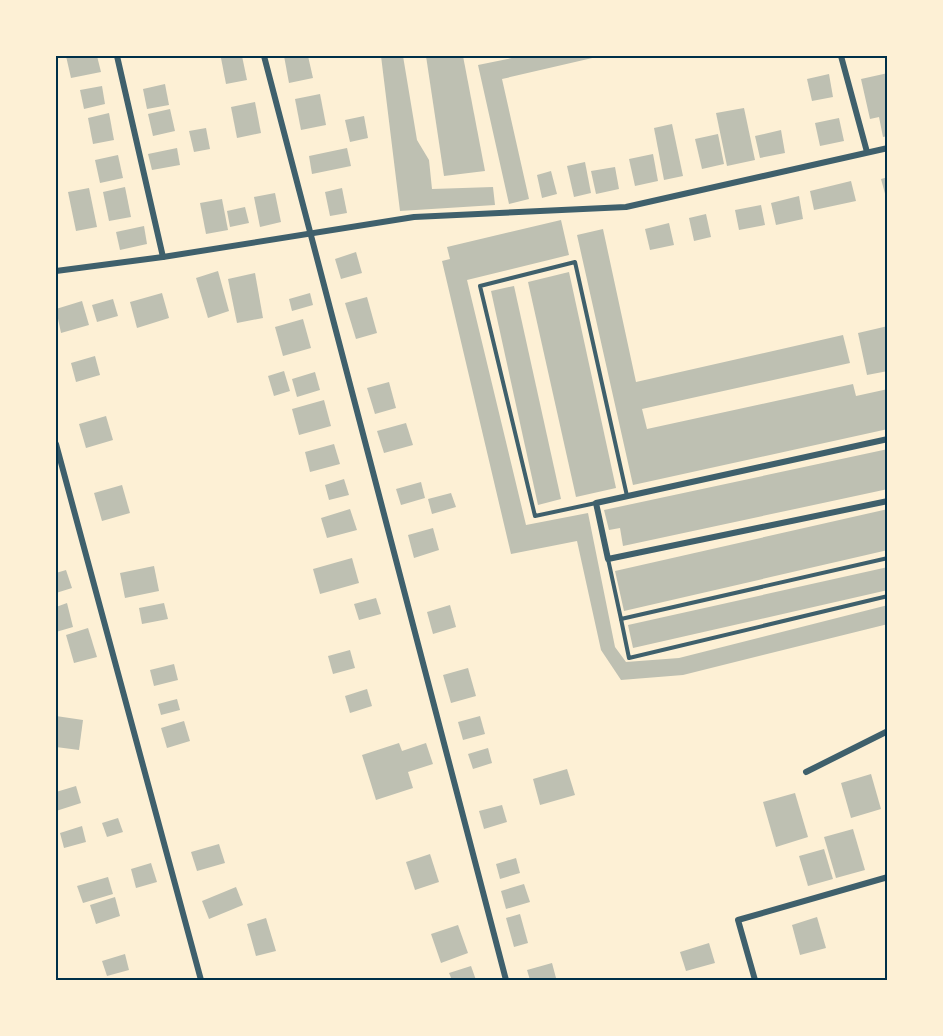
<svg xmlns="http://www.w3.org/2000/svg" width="943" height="1036" font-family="Arial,sans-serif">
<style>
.building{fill:#bec0b2}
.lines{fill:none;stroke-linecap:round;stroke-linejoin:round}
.service{stroke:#3f606c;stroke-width:4}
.minor{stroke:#3f606c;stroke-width:6}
.neatline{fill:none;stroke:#003049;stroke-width:2}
</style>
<rect width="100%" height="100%" fill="#fdf0d5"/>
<g class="building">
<path d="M66,56H97L101,72L71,78Z"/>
<path d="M234,56H242L247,80L226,84L221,58Z"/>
<path d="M284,56H308L313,78L289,83Z"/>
<path d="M381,56H403L417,140L429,160L432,189L493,187L495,205L400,211Z"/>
<path d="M426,56H463L485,171L444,176Z"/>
<path d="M522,56H601L502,79L529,199L509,204L478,65Z"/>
<path d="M888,73V136L883,137L879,117L870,119L861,79Z"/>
<path d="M829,74L833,97L812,101L807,79Z"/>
<path d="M165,84L169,105L147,109L143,89Z"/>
<path d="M102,86L105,104L84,109L80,90Z"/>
<path d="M320,94L326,125L301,130L295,99Z"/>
<path d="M255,102L261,133L237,138L231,107Z"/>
<path d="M744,108L755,160L727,166L716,113Z"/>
<path d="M170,109L175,131L153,136L148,114Z"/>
<path d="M109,113L114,140L93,144L88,118Z"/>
<path d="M364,116L368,138L350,142L345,120Z"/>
<path d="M839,118L844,141L820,146L815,123Z"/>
<path d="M672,124L683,176L664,180L654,128Z"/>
<path d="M206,128L210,149L194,152L189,131Z"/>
<path d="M781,130L785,153L760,158L755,136Z"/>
<path d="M718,134L724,164L702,169L695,139Z"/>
<path d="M177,148L180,165L152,170L148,154Z"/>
<path d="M347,148L351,166L312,174L309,156Z"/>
<path d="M653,154L658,181L635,186L629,159Z"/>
<path d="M118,155L123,178L100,183L95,160Z"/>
<path d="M585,162L591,193L574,197L567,166Z"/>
<path d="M615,167L619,189L596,194L591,171Z"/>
<path d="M551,171L557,194L542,198L537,175Z"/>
<path d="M888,177V201H887L881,179Z"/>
<path d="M851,181L856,201L814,210L810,191Z"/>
<path d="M125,187L131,217L109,221L103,192Z"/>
<path d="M89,188L97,227L76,231L68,192Z"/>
<path d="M342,188L347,213L330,216L325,192Z"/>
<path d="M275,193L281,222L260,227L254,197Z"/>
<path d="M799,196L803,219L776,225L771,203Z"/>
<path d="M222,199L228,230L206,234L200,203Z"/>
<path d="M761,205L765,225L739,230L735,210Z"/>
<path d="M245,207L249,223L230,227L227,211Z"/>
<path d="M706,214L711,237L694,241L689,218Z"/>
<path d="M561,220L569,255L467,280L526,525L588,513L615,647L626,662L679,658L888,605V624L683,675L621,680L601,650L577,541L511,554L442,261L450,259L447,247Z"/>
<path d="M669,223L674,245L650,250L645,229Z"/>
<path d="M144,226L147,244L120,250L116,232Z"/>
<path d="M603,229L636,382L843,335L850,363L642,409L647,429L853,384L856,396L888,389V429L633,485L577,235Z"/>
<path d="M356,252L362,273L341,279L335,259Z"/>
<path d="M218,271L229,311L208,318L196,278Z"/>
<path d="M569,272L616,488L576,497L528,282Z"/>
<path d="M255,273L263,318L237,323L228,279Z"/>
<path d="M514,286L561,499L538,505L491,291Z"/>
<path d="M162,293L169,318L137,328L130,302Z"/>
<path d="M310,293L313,305L292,311L289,299Z"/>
<path d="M367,297L377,333L356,339L345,303Z"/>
<path d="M113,299L118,316L97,322L92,305Z"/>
<path d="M82,301L89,325L61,333L56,309Z"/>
<path d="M303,319L311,348L283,356L275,327Z"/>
<path d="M888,326V371L867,375L858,333Z"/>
<path d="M95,356L100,375L76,382L71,363Z"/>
<path d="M284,371L290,391L274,396L268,376Z"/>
<path d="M315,372L320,390L297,397L292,379Z"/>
<path d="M389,382L396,408L375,414L367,388Z"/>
<path d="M324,400L331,426L299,435L292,409Z"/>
<path d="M106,416L113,440L86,448L79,424Z"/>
<path d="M406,423L413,445L384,453L377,431Z"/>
<path d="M334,444L340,464L310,472L305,452Z"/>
<path d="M888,449V489L623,546L620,528L609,530L604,510Z"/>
<path d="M344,479L349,495L329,500L325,485Z"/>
<path d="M421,482L425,498L401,505L396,489Z"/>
<path d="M122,485L130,513L102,521L94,493Z"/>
<path d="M451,493L456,507L432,514L428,499Z"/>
<path d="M350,509L357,530L327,538L321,518Z"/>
<path d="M888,509V550L624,611L615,571Z"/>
<path d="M433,528L439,550L414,558L408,535Z"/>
<path d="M352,558L359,583L320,594L313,569Z"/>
<path d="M154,566L159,591L125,598L120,573Z"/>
<path d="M888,567V590L633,648L628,625Z"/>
<path d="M66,570L72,588L56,593V573Z"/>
<path d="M376,598L381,614L359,620L354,604Z"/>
<path d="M67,603L73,627L56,632V607Z"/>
<path d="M164,603L168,619L142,624L139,608Z"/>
<path d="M450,605L456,627L433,634L427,612Z"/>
<path d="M88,628L97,657L74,663L66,635Z"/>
<path d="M350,650L355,668L333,674L328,656Z"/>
<path d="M174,664L178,680L154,686L150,670Z"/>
<path d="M468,668L476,696L451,703L443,675Z"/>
<path d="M367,689L372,706L350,713L345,696Z"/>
<path d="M177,699L180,710L161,715L158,704Z"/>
<path d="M56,716L83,720L79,750L56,747Z"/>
<path d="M480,716L485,734L463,740L458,722Z"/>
<path d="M184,721L190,741L167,748L161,728Z"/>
<path d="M399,743L402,751L426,743L433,764L408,772L413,788L376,800L362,755Z"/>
<path d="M488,748L492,763L473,769L468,754Z"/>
<path d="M567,769L575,795L540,805L533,779Z"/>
<path d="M871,774L881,809L851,818L841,783Z"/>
<path d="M76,786L81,803L56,811V792Z"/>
<path d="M795,793L808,837L776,847L763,802Z"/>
<path d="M502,805L507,822L484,829L479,811Z"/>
<path d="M118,818L123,832L107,837L102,823Z"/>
<path d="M82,826L86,842L64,848L60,833Z"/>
<path d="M853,829L865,870L836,878L824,837Z"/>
<path d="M219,844L225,863L197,871L191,852Z"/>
<path d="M824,849L833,879L808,886L799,856Z"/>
<path d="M430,854L439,882L415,890L406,862Z"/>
<path d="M516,858L520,873L500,879L496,864Z"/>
<path d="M151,863L157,882L136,888L131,869Z"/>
<path d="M108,877L113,894L83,903L77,886Z"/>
<path d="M524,884L530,902L506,909L501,891Z"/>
<path d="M236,887L243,905L209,919L202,901Z"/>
<path d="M115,897L120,916L96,924L90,905Z"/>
<path d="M520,914L528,943L514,947L506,918Z"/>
<path d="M817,917L826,948L800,955L792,925Z"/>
<path d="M266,918L276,951L256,956L247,924Z"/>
<path d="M458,925L468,953L441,963L431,934Z"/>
<path d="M709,943L715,963L686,971L680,952Z"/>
<path d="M125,954L129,970L107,976L102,961Z"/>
<path d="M552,963L556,978L530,980L527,970Z"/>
<path d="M471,966L476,980H452L449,973Z"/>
</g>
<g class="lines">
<g class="service">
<path d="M596,503L535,516L480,286L575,262L627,496"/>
<path d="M608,559L621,619L888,558"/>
<path d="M621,619L629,658L888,596"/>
</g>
<g class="minor">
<path d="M117,56L163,257"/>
<path d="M264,56L506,980"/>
<path d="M841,56L867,152"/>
<path d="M56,271L163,257L414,217L626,207L888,148"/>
<path d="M888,439L596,503L608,559L888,501"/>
<path d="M56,444L201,980"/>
<path d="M806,772L888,731"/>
<path d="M755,980L738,920L888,877"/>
</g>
</g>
<rect width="943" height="1036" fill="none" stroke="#fdf0d5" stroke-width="114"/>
<rect x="57" y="57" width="829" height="922" class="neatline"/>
</svg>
